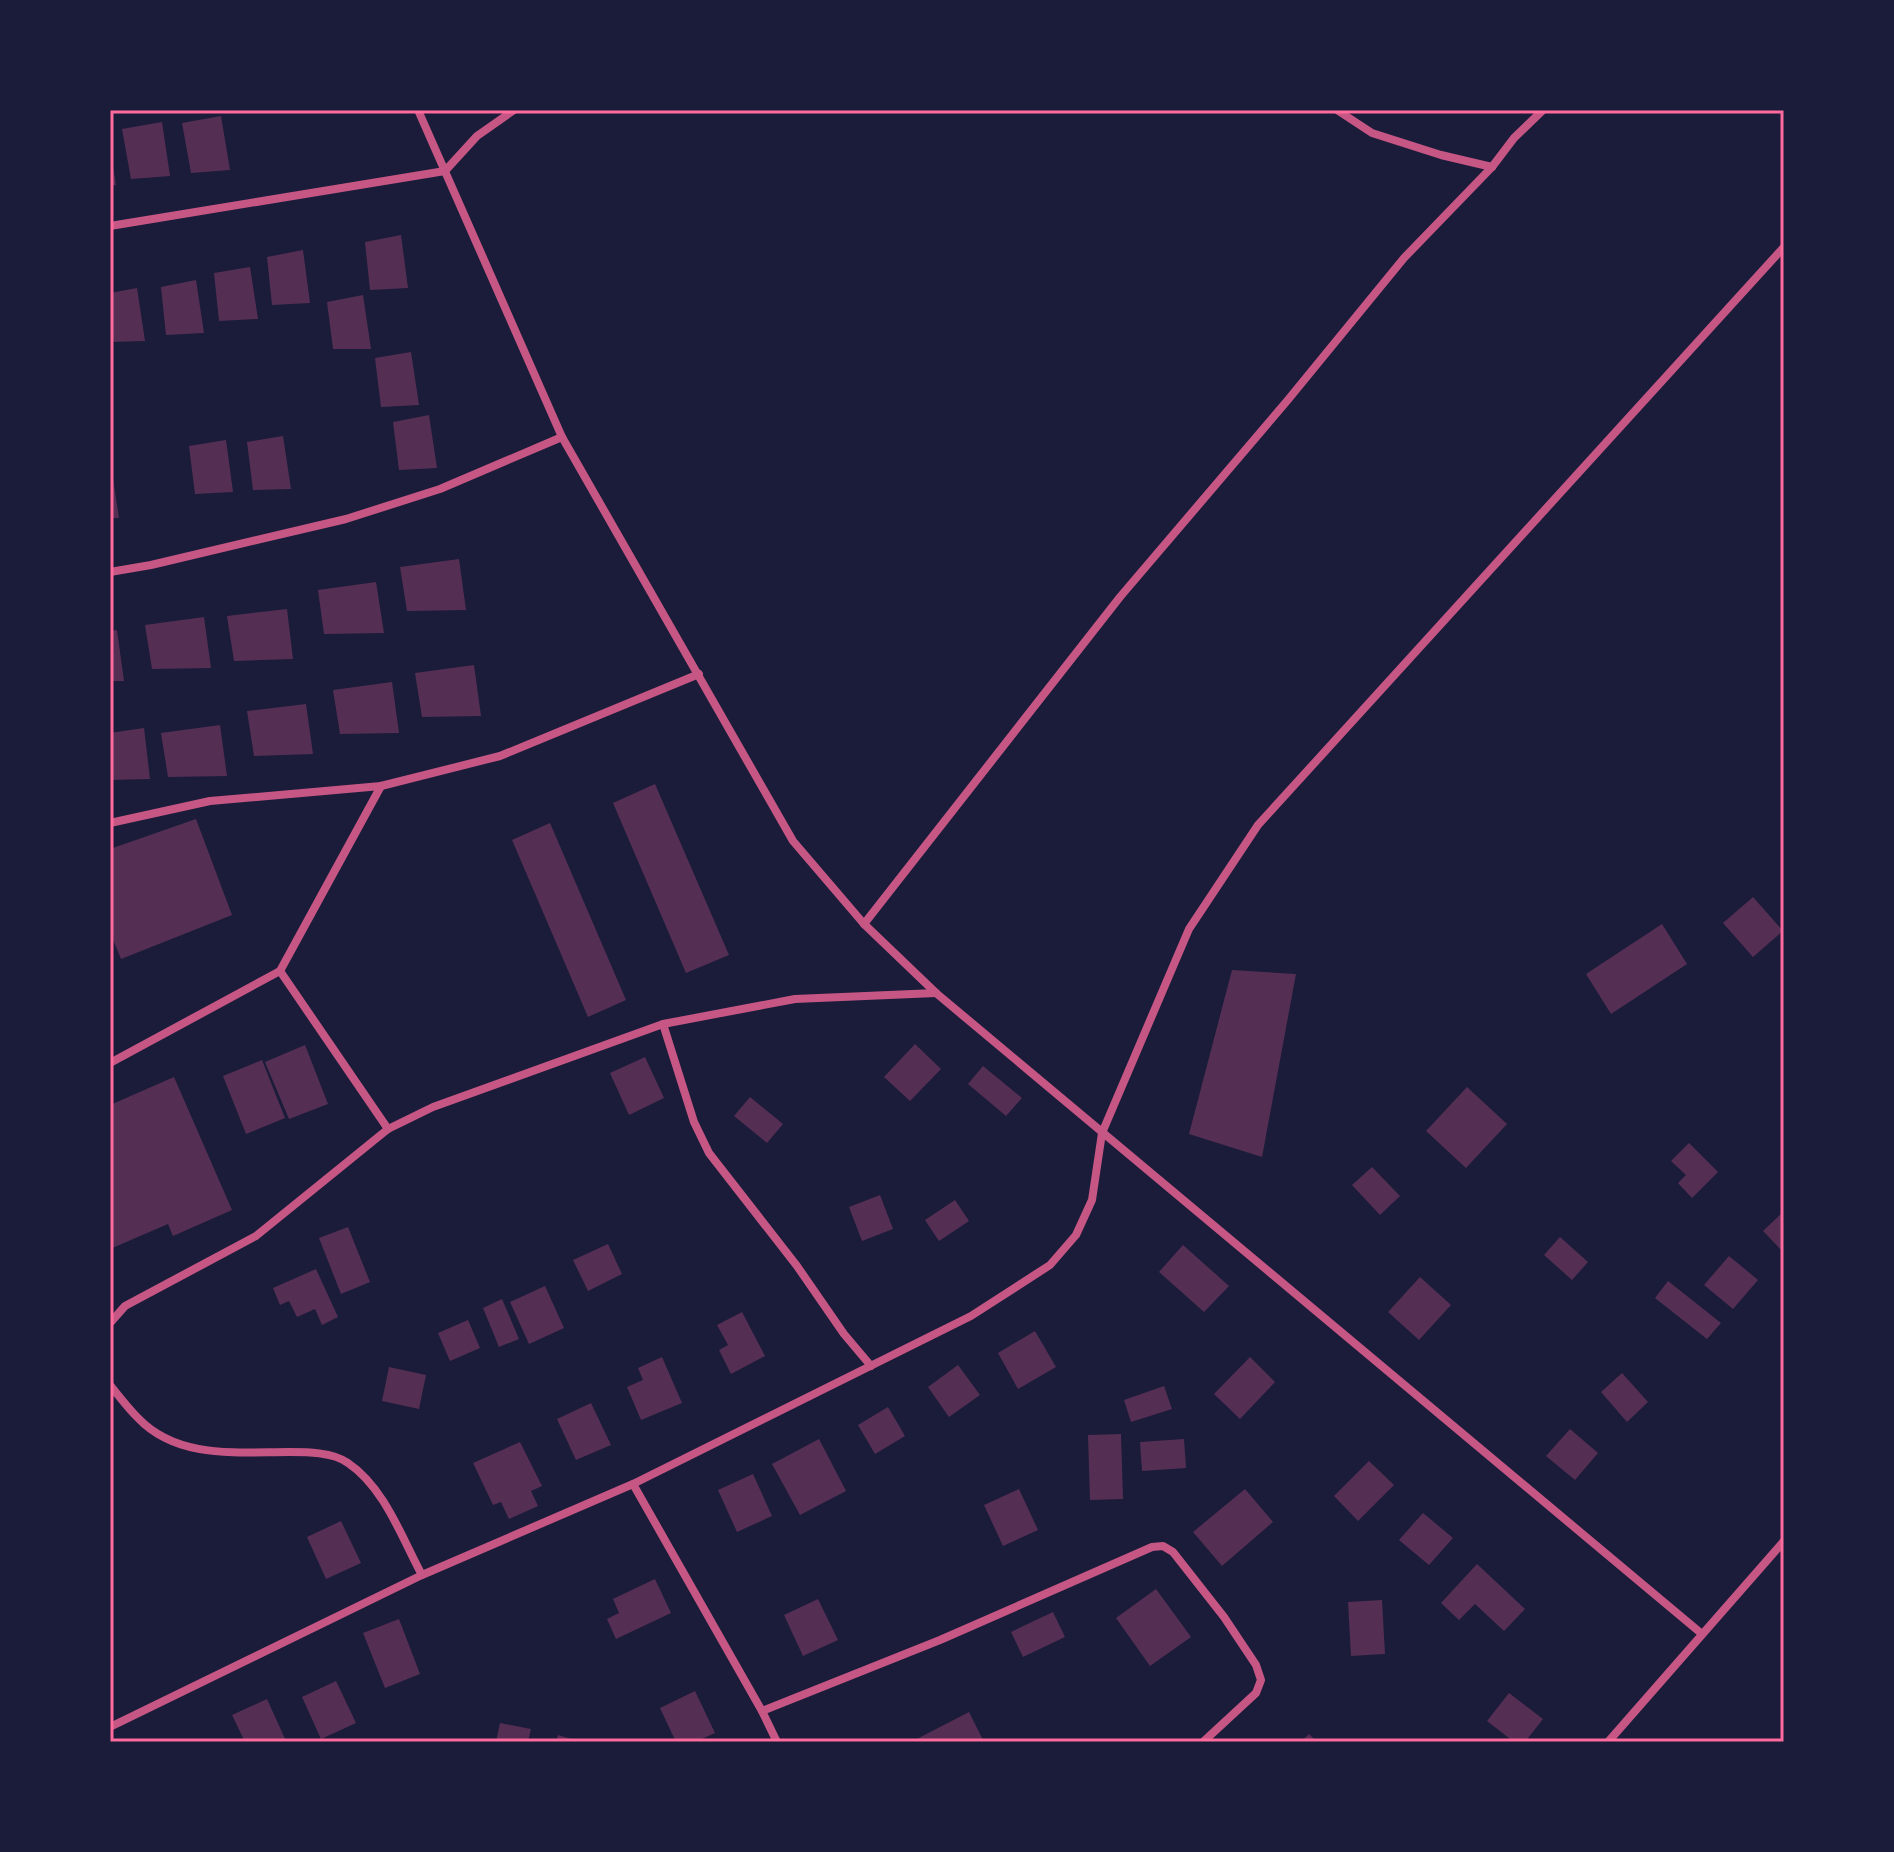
<svg xmlns="http://www.w3.org/2000/svg" width="1894" height="1852" font-family="Helvetica,sans-serif">
<style>
.building{fill:#542f53}
.lines{fill:none;stroke-linecap:round;stroke-linejoin:round}
.minor{stroke:#c65784;stroke-width:8}
.neatline{fill:none;stroke:#ff6b9d;stroke-width:3}
</style>
<rect width="100%" height="100%" fill="#1b1b3a"/>
<g class="building">
<path d="M221,116L230,170L191,173L182,123Z"/>
<path d="M162,122L170,176L131,179L122,129Z"/>
<path d="M112,160L116,185L110,186V161Z"/>
<path d="M401,235L408,288L370,290L365,242Z"/>
<path d="M303,250L310,303L272,305L267,257Z"/>
<path d="M250,267L258,319L219,321L214,273Z"/>
<path d="M196,280L204,333L166,335L161,287Z"/>
<path d="M137,288L145,341L110,342V293Z"/>
<path d="M363,295L371,349H333L327,302Z"/>
<path d="M411,352L419,405L381,407L375,358Z"/>
<path d="M429,415L437,468L399,470L393,422Z"/>
<path d="M283,436L291,489L253,490L247,442Z"/>
<path d="M226,440L233,492L195,494L189,446Z"/>
<path d="M110,471H112L119,518H110Z"/>
<path d="M459,559L466,610L407,611L400,567Z"/>
<path d="M376,582L384,633L324,634L318,590Z"/>
<path d="M287,609L293,659L234,661L227,616Z"/>
<path d="M204,617L211,668L152,669L145,625Z"/>
<path d="M117,630L124,681H110V631Z"/>
<path d="M474,665L481,716L422,717L415,673Z"/>
<path d="M392,682L399,733L340,734L333,690Z"/>
<path d="M306,704L313,754L254,756L247,711Z"/>
<path d="M220,725L227,776L168,777L161,733Z"/>
<path d="M144,728L150,779L110,780V733Z"/>
<path d="M655,784L729,955L686,973L613,803Z"/>
<path d="M196,819L232,915L121,959L110,932V849Z"/>
<path d="M550,823L626,1000L588,1017L512,840Z"/>
<path d="M1753,897L1783,931L1753,957L1723,923Z"/>
<path d="M1662,924L1687,964L1611,1014L1586,974Z"/>
<path d="M1232,970L1296,974L1262,1157L1189,1134Z"/>
<path d="M915,1044L941,1069L910,1101L884,1077Z"/>
<path d="M305,1045L328,1104L289,1119L265,1062Z"/>
<path d="M645,1057L664,1098L629,1115L610,1073Z"/>
<path d="M262,1060L285,1118L246,1134L223,1076Z"/>
<path d="M983,1066L1022,1098L1006,1116L968,1084Z"/>
<path d="M174,1077L232,1210L173,1236L168,1224L110,1249V1105Z"/>
<path d="M1467,1087L1507,1124L1466,1168L1426,1131Z"/>
<path d="M750,1097L783,1124L767,1143L734,1116Z"/>
<path d="M1689,1143L1718,1172L1692,1198L1678,1183L1686,1175L1671,1161Z"/>
<path d="M1372,1167L1400,1196L1380,1215L1352,1185Z"/>
<path d="M880,1195L893,1229L862,1241L849,1207Z"/>
<path d="M955,1200L969,1221L939,1241L925,1220Z"/>
<path d="M1784,1211V1251L1783,1252L1763,1231Z"/>
<path d="M348,1227L370,1282L341,1294L319,1238Z"/>
<path d="M1560,1237L1588,1262L1572,1280L1544,1255Z"/>
<path d="M608,1244L622,1274L588,1291L573,1260Z"/>
<path d="M1183,1245L1229,1286L1204,1312L1159,1272Z"/>
<path d="M1729,1256L1758,1280L1733,1309L1704,1285Z"/>
<path d="M316,1269L338,1317L322,1325L315,1309L297,1317L289,1301L280,1305L273,1288Z"/>
<path d="M1420,1277L1451,1305L1419,1340L1388,1312Z"/>
<path d="M1668,1281L1721,1323L1707,1339L1655,1298Z"/>
<path d="M545,1286L564,1328L529,1344L510,1302Z"/>
<path d="M502,1299L519,1339L499,1347L483,1308Z"/>
<path d="M742,1312L765,1356L731,1374L719,1350L728,1345L717,1325Z"/>
<path d="M468,1320L480,1348L450,1361L438,1333Z"/>
<path d="M1035,1331L1056,1367L1018,1389L998,1353Z"/>
<path d="M662,1357L682,1403L641,1420L627,1387L643,1380L638,1368Z"/>
<path d="M1250,1357L1275,1382L1240,1419L1214,1394Z"/>
<path d="M958,1365L980,1395L949,1417L928,1387Z"/>
<path d="M389,1367L426,1375L419,1409L382,1401Z"/>
<path d="M1622,1373L1648,1402L1627,1422L1601,1392Z"/>
<path d="M1164,1386L1172,1409L1131,1422L1124,1400Z"/>
<path d="M591,1403L611,1445L576,1460L557,1419Z"/>
<path d="M888,1407L905,1436L875,1454L858,1425Z"/>
<path d="M1570,1429L1598,1453L1575,1480L1546,1456Z"/>
<path d="M1121,1434L1123,1499L1090,1500L1088,1435Z"/>
<path d="M819,1439L846,1491L800,1515L772,1464Z"/>
<path d="M1184,1439L1186,1468L1142,1471L1140,1442Z"/>
<path d="M520,1442L542,1486L531,1491L538,1506L509,1519L501,1502L493,1505L473,1463Z"/>
<path d="M1369,1461L1394,1485L1358,1521L1334,1496Z"/>
<path d="M753,1474L772,1516L737,1532L718,1490Z"/>
<path d="M1019,1489L1038,1530L1003,1546L984,1505Z"/>
<path d="M1245,1489L1273,1522L1222,1566L1193,1532Z"/>
<path d="M1423,1513L1453,1538L1429,1565L1399,1540Z"/>
<path d="M341,1521L361,1563L326,1579L307,1537Z"/>
<path d="M1477,1564L1525,1609L1504,1631L1475,1604L1459,1620L1441,1603Z"/>
<path d="M655,1579L671,1613L616,1639L607,1619L619,1613L613,1599Z"/>
<path d="M1156,1589L1191,1637L1150,1666L1116,1618Z"/>
<path d="M818,1599L838,1640L803,1656L784,1615Z"/>
<path d="M1382,1600L1385,1654L1351,1656L1348,1602Z"/>
<path d="M1053,1612L1065,1637L1023,1657L1011,1632Z"/>
<path d="M399,1619L420,1674L385,1688L363,1633Z"/>
<path d="M336,1681L356,1723L321,1739L302,1697Z"/>
<path d="M695,1691L715,1733L695,1742H676L660,1708Z"/>
<path d="M1509,1693L1543,1719L1525,1742H1514L1487,1721Z"/>
<path d="M267,1699L286,1741L245,1742L232,1715Z"/>
<path d="M969,1712L984,1742H911Z"/>
<path d="M500,1723L531,1729L528,1742H496Z"/>
<path d="M1309,1734L1317,1742H1301Z"/>
<path d="M558,1735L578,1741V1742H556Z"/>
</g>
<g class="lines">
<g class="minor">
<path d="M418,110L562,437L793,841L864,924L936,993L1702,1634"/>
<path d="M1337,110L1372,133L1441,155L1492,167"/>
<path d="M110,226L445,171L477,136L514,110"/>
<path d="M110,572L151,565L346,519L440,489L562,437"/>
<path d="M110,823L210,801L381,786L500,756L699,674"/>
<path d="M864,924L1120,597L1287,401L1404,258L1492,167L1514,138L1543,110"/>
<path d="M280,971L388,1129"/>
<path d="M663,1024L694,1122L709,1153L797,1266L844,1334L871,1366"/>
<path d="M110,1063L280,971L381,786"/>
<path d="M110,1323L125,1306L256,1236L388,1129L433,1107L663,1024L795,999L936,993"/>
<path d="M110,1385C119,1396 128,1408 138,1418C177,1459 236,1452 289,1452C306,1452 333,1452 348,1463C384,1487 402,1538 422,1575"/>
<path d="M633,1484L762,1711L777,1742"/>
<path d="M762,1711L940,1640L1152,1547L1163,1546L1173,1552L1224,1617L1256,1665L1261,1680L1256,1693L1203,1742"/>
<path d="M110,1727L422,1575L633,1484L971,1316L1050,1265L1076,1235L1092,1200L1102,1133L1189,929L1258,825L1784,247"/>
<path d="M1608,1742L1784,1541"/>
</g>
</g>
<rect width="1894" height="1852" fill="none" stroke="#1b1b3a" stroke-width="224"/>
<rect x="112" y="112" width="1670" height="1628" class="neatline"/>
</svg>
